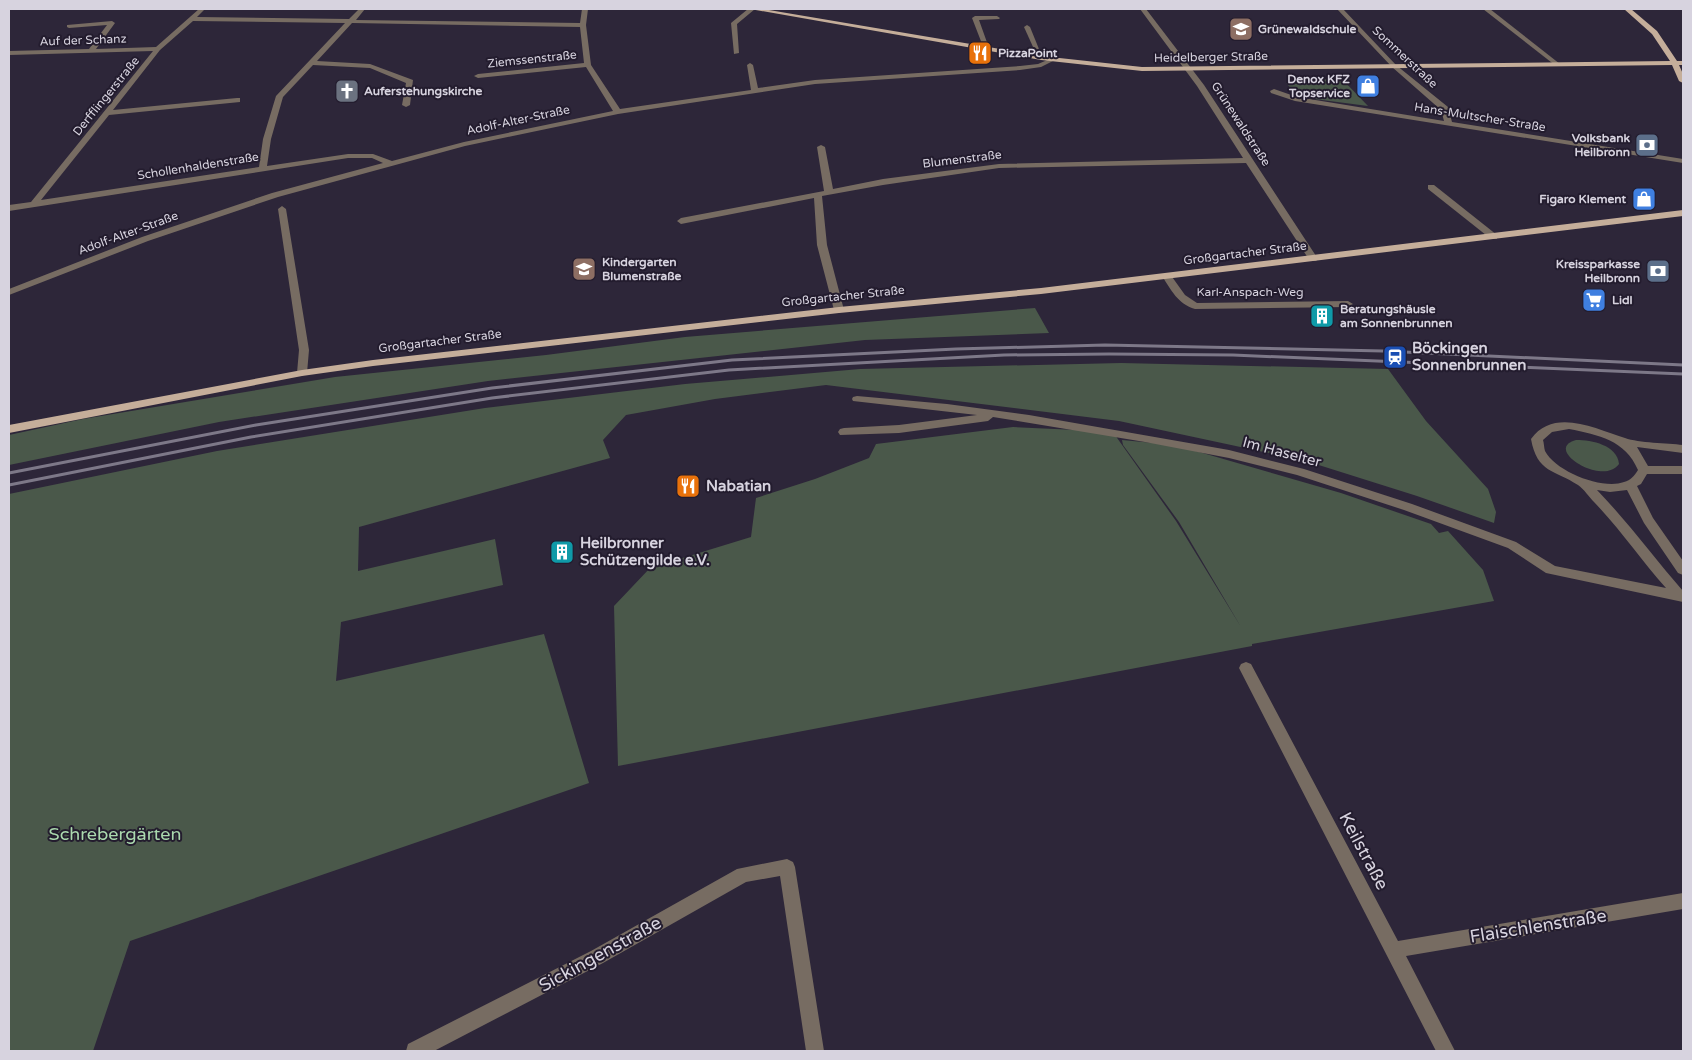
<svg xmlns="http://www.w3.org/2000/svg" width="1692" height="1060" font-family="'Varela Round',sans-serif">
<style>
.green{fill:#4a584a}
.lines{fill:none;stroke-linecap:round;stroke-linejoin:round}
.minor{fill:#776c62;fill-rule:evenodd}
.major{fill:#c5ae9a;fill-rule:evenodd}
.rail{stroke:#7d7888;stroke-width:3}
.labels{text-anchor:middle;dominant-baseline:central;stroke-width:4;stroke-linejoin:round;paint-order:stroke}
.far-poi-label{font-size:12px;font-weight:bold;fill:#d7d3df;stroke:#231c2e;text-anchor:start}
.far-street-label{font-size:12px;fill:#d7d3df;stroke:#231c2e}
.poi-label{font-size:15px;font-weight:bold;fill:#d7d3df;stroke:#231c2e;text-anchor:start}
.street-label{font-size:15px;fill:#d7d3df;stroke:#231c2e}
.near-park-label{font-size:18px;fill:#abd9ae;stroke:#231c2e}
.near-street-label{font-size:18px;fill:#d7d3df;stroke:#231c2e}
</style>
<rect width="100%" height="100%" fill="#2d2639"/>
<g class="green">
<path d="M1341,78L1368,106L1299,97L1286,83Z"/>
<path d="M1035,308L1049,333L865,340L488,381L219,422L9,465V435L83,419L335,377L546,355L685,337Z"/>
<path d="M1121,363L1388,369L1426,421L1488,489L1496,512L1494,523L1417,496L1306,461L1119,421L826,385L715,399L626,415L603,440L610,458L359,527L358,571L495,539L503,585L341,622L336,681L544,634L589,783L130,941L93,1051H9V494L217,451L485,408L685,384L860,369Z"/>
<path d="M1013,427L1077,430L1115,435L1176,521L1241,627L1179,522L1123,445L1122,440L1175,445L1341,493L1431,524L1439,533L1448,531L1483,570L1494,601L1252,644V646L618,766L614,606L650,568L751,537L756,498L815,479L869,458L876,444Z"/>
<path d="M1576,440C1592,440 1617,445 1619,464C1603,487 1542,449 1576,440Z"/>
</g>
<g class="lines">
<g class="minor">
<path d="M199,9H205L197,17L349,19L359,9H365L356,20L580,23L582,9H588L586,25L591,65L620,109L751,90L747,65L750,63L753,65L758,88L815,80L1020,66L1038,64L1052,58L1055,60L1041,67L1020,70L815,84L618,114L465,146L278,197L148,241L9,295V289L142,237L272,193L383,163L372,158H348L9,211V205L31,202L153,51L9,55V51L89,49L107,25L69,28L67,27V25L112,21L115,23L96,49L156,47ZM193,21L345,23L276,96L263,139L259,167L41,200L109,115L240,102V98H237L113,110L160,50ZM352,23L580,27L584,63L478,74L474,76L478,78L586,67L613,111L464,142L392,161L373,154H348L267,166L271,139L283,97L313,65L370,68L406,83L402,105L406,107L410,105L413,80L370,64L317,61Z"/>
<path d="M748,9H755L737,24L739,53L734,54L731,23Z"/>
<path d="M1140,9H1146L1204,85L1318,259L1316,261H1310L1246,163L999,168L883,185L822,196L827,245L844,310L839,313L834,310L817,245L814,198L681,224L677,221L681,218L824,191L817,147L821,145L825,147L833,189L883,179L999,164L1243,158L1197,86Z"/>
<path d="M1337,9H1343L1396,65L1448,107L1452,122L1683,159V163L1295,101L1271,93L1270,91L1274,89L1297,97L1444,121L1441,110L1392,67Z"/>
<path d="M1483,9H1490L1560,64V66H1556Z"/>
<path d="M997,16L1000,18L999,19L979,20L989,48L984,49L972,18L975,16Z"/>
<path d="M1027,25L1030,27L1043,59L1038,58L1024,27Z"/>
<path d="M1428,185H1434L1497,235V239H1491L1428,189Z"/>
<path d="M282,206L286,209L309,350L307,373L302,376L297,373L299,350L278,209Z"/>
<path d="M1167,273L1170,274L1185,295L1197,303L1348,301L1353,304L1348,307L1195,309C1178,304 1171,290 1162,276Z"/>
<path d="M857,396L947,404L1029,415L1229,450L1304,469L1412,504L1516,542L1555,566L1666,588C1641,560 1620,529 1594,502C1589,497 1584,489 1578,485C1555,470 1537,473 1531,439C1554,407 1596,429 1625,438C1639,443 1667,443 1683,445V453L1637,447L1648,466H1683V474H1647L1641,484L1637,486L1653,518L1683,561V575L1678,573L1644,523L1627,490L1610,492L1597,490C1628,522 1654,558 1683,591V602L1546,573L1508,548L1404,510L1297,475L1229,458L1145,442L993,417L988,421L899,433L840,435L838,432L840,429L844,428L899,425L977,415L853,401L852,399L853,397ZM1569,429C1599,435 1625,440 1638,470C1634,476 1631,480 1624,482C1603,490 1556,472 1545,451C1544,448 1544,443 1543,440L1552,432Z"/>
<path d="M1246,662L1251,664L1398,941L1683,893V909L1406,956L1455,1051H1436L1239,668L1241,664Z"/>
<path d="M787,859L793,862L795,867L824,1051H806L780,876L746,882L603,963L434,1051H406L408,1044L591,951L737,869Z"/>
</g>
<g class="major">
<path d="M750,9H763L1041,56L1142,67L1670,61L1652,34L1624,9H1631L1657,31L1677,61H1683V65H1679L1683,74V83L1679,81L1672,65L1142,71L1041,60Z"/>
<path d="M1683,210V216L1041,294L839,313L373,366L302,376L9,433V425L302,370L373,360L839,307L1041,288Z"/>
</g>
<g class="rail">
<path d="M9,473L256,425L492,388L732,360L956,349L1105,345L1383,351L1683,365"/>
<path d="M9,485L251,437L492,398L729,370L1004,355L1109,354L1233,355L1683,374"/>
</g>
</g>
<defs>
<g id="school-square" transform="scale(1.25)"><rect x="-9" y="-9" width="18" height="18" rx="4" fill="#8d6e63" stroke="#231c2e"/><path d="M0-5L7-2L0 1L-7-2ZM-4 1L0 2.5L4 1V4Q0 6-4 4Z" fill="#fff"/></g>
<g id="restaurant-square" transform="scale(1.25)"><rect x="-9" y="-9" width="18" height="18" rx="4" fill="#e8710a" stroke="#231c2e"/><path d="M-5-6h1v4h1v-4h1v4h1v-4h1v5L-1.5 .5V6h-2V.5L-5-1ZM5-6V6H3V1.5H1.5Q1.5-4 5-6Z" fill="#fff"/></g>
<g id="shop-square" transform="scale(1.25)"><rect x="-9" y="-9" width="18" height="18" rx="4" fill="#3f7fe0" stroke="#231c2e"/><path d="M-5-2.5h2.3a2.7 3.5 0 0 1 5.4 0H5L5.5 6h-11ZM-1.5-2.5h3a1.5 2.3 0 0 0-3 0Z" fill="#fff"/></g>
<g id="church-square" transform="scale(1.25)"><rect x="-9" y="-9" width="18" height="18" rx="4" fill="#6b7280" stroke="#231c2e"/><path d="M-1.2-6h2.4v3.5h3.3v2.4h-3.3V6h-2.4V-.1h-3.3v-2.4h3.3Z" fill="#fff"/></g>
<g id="bank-square" transform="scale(1.25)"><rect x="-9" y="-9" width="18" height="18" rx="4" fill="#5c6f8a" stroke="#231c2e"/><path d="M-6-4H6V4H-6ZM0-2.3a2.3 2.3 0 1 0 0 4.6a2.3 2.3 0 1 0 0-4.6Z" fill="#fff"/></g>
<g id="supermarket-square" transform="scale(1.25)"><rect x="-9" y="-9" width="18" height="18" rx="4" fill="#3f7fe0" stroke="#231c2e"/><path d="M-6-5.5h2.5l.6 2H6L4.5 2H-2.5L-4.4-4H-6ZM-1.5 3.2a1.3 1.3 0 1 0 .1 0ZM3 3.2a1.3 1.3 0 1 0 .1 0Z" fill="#fff"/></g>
<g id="building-square" transform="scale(1.25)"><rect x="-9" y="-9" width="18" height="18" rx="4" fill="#0f9aa8" stroke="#231c2e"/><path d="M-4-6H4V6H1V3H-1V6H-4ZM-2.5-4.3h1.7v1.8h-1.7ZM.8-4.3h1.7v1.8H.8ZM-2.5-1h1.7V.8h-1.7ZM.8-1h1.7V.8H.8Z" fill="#fff"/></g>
<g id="station-square" transform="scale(1.25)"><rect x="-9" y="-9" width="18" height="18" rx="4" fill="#1a4fb4" stroke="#231c2e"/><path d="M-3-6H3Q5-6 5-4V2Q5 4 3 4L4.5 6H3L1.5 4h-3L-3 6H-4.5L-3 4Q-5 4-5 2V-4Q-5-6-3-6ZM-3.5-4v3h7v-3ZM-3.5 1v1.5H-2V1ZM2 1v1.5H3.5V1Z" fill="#fff"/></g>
</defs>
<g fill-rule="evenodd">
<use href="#school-square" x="1241" y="29"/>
<use href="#restaurant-square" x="980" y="53"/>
<use href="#shop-square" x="1368" y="86"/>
<use href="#church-square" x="347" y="91"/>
<use href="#bank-square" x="1647" y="145"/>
<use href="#shop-square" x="1644" y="199"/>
<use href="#school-square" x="584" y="269"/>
<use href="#bank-square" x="1658" y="271"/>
<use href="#supermarket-square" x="1594" y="300"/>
<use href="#building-square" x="1322" y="316"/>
<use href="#station-square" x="1395" y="357"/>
<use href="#restaurant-square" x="688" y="486"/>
<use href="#building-square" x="562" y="552"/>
</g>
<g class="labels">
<g class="far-poi-label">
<text x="1258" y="29">Grünewaldschule</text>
<text x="998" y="53">PizzaPoint</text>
<text x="1350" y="79" text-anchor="end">Denox KFZ<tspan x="1350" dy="14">Topservice</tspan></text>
<text x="364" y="91">Auferstehungskirche</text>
<text x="1630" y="138" text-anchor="end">Volksbank<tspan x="1630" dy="14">Heilbronn</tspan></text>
<text x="1626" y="199" text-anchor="end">Figaro Klement</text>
<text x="602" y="262">Kindergarten<tspan x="602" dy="14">Blumenstraße</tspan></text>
<text x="1640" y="264" text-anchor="end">Kreissparkasse<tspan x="1640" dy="14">Heilbronn</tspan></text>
<text x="1612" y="300">Lidl</text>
<text x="1340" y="309">Beratungshäusle<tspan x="1340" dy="14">am Sonnenbrunnen</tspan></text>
</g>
<g class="far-street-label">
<text transform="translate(83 40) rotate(-2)">Auf der Schanz</text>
<text transform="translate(1211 57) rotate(-1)">Heidelberger Straße</text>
<text transform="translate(1405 57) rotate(43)">Sommerstraße</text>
<text transform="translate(532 59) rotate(-6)">Ziemssenstraße</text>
<text transform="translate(106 96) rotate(-51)">Derfflingerstraße</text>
<text transform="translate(1480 117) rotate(9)">Hans-Multscher-Straße</text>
<text transform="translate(518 120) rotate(-12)">Adolf-Alter-Straße</text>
<text transform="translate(1241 124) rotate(57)">Grünewaldstraße</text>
<text transform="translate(962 159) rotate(-7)">Blumenstraße</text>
<text transform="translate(198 166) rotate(-9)">Schollenhaldenstraße</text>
<text transform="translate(128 233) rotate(-20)">Adolf-Alter-Straße</text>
<text transform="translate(1245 253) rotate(-7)">Großgartacher Straße</text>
<text x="1250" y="292">Karl-Anspach-Weg</text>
<text transform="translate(843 296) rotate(-6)">Großgartacher Straße</text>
<text transform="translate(440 341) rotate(-7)">Großgartacher Straße</text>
</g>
<g class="poi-label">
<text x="1412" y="348">Böckingen<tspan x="1412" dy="17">Sonnenbrunnen</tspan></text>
<text x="706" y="486">Nabatian</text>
<text x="580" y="543">Heilbronner<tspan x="580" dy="17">Schützengilde e.V.</tspan></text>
</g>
<g class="street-label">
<text transform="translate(1282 452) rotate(15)">Im Haselter</text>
</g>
<g class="near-park-label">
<text x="115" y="834">Schrebergärten</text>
</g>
<g class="near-street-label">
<text transform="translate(1364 851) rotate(62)">Keilstraße</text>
<text transform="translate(1538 926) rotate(-9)">Flaischlenstraße</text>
<text transform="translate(600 954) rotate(-29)">Sickingenstraße</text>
</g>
</g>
<rect width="1692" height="1060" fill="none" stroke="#d7d3df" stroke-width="20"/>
</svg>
